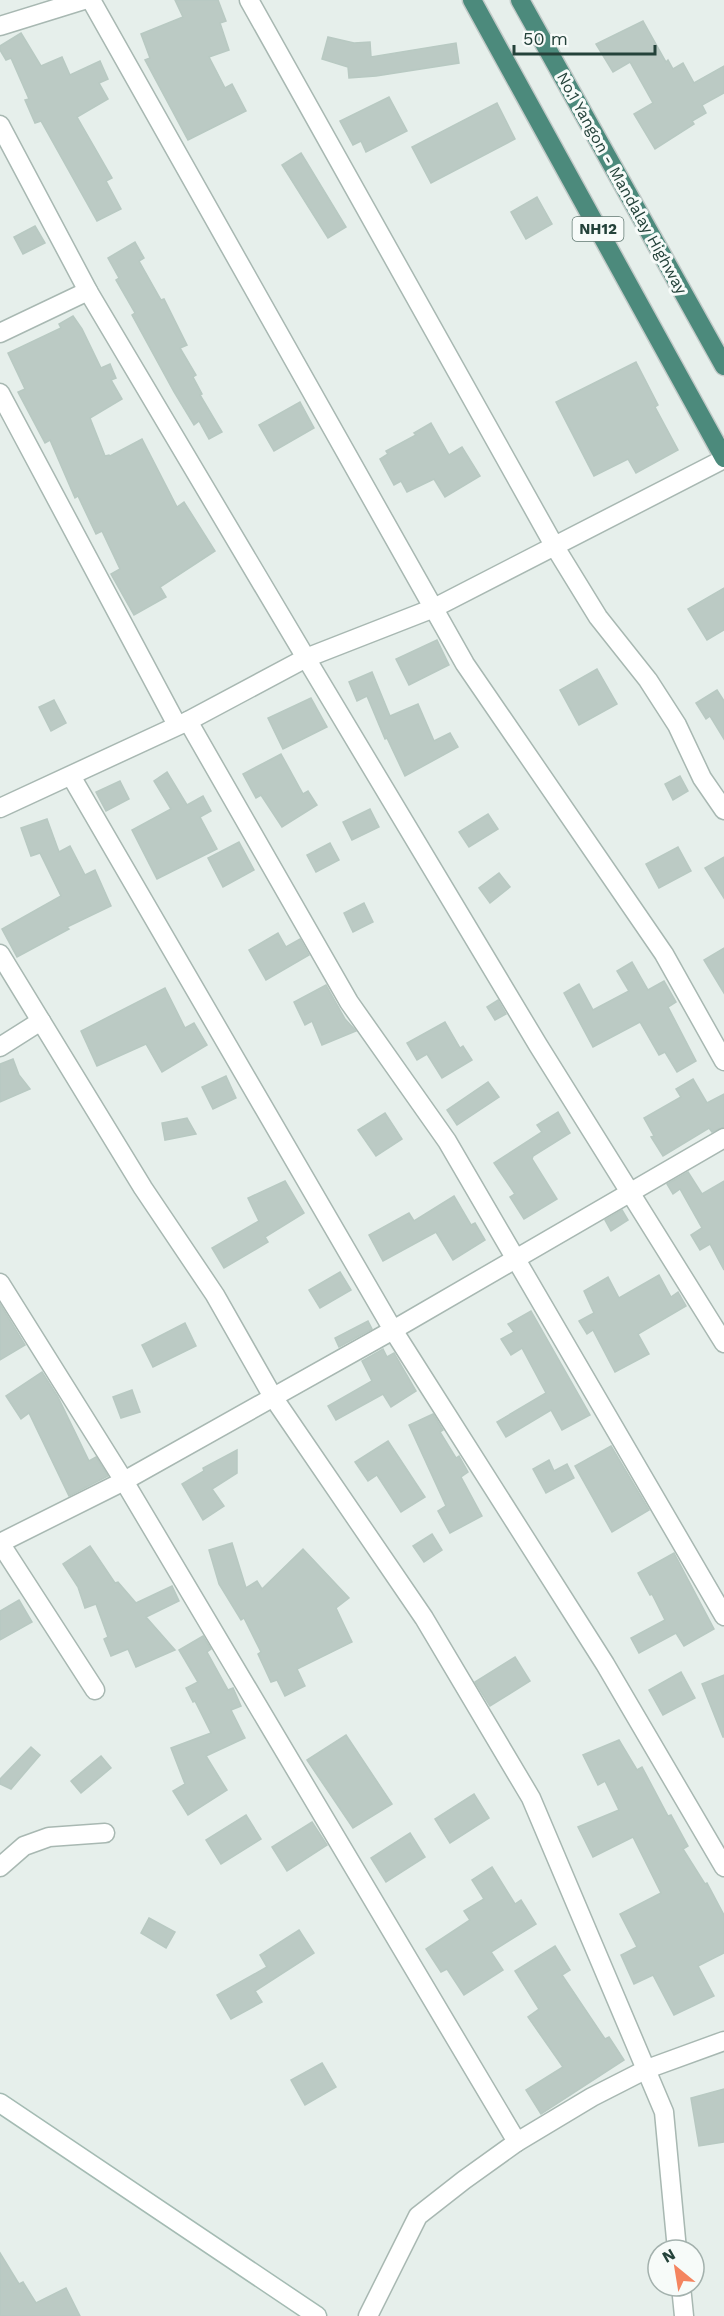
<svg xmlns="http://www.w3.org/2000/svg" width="724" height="2316" font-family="'Work Sans',sans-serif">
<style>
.building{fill:#bbcac4;stroke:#b8c9c2;stroke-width:1.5}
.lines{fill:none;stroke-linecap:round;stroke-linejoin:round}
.minor-casing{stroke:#a8b8b2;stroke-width:21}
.tertiary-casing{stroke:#a8b8b2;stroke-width:21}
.secondary-casing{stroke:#a4bbb3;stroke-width:21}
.trunk-casing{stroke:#c2cac8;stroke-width:21}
.minor{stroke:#fff;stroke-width:18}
.tertiary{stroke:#fff;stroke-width:18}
.secondary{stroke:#fff;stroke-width:18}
.trunk{stroke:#4c8a7c;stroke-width:18}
.labels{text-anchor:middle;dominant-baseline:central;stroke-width:6;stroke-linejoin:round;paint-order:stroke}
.shield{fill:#f7fbf9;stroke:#637a73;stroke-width:1.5}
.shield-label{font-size:15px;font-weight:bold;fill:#24423a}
.street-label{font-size:16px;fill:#24423a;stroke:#f7fbf9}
</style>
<rect width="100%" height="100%" fill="#e6efeb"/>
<g class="building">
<path d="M175,0H218L226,21L220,23L229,50L209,57L225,88L232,84L246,111L188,140L145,60L150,58L141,34L183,17Z"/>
<path d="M643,21L666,62L668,60L673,69L683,63L694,83L724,66V93L702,105L706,113L692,121L694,124L655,149L634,114L653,103L630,62L613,72L596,44Z"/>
<path d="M21,33L41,66L62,57L70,75L100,61L108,79L99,83L108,99L77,117L112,178L106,181L121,209L97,221L41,121L35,123L25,100L29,99L11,58L6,60L0,50V46Z"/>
<path d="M328,37L354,43L370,42L371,57L456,43L459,63L376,76L349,78L348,67L322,59Z"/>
<path d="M389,97L407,131L366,152L361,141L353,145L340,121Z"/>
<path d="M497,103L515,139L431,183L412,147Z"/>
<path d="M301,153L346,227L328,238L282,165Z"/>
<path d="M537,197L552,224L526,239L511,212Z"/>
<path d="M35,226L45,243L23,254L14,237Z"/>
<path d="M135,242L144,258L139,261L161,300L164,299L187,345L180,348L196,375L193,377L202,394L200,395L222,432L209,439L199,421L194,425L174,392L132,315L135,313L116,280L119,278L108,258Z"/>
<path d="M73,316L82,329L101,368L110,364L116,378L111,380L122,399L90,418L105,456L109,455L110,456L142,439L177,507L184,502L215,551L160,587L166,597L134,615L111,574L120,569L102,531L96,534L78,496L75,498L50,440L45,443L18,392L25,389L8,353L61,328L59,324Z"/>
<path d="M636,362L658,405L655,407L678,450L636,473L628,459L594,476L556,402Z"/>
<path d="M300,402L314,428L274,451L259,425Z"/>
<path d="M431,423L449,455L462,447L480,476L445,497L434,479L407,492L401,481L394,485L380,459L388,454L386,451L416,435L414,433Z"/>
<path d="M724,588V630L707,640L688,609Z"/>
<path d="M437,640L449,665L409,685L396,659Z"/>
<path d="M597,669L617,704L579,725L560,690Z"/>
<path d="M372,672L390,716L418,704L434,741L450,733L458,747L405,776L387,738L385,739L367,696L357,701L349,682Z"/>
<path d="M717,690L724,701V739L710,716L706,719L696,703Z"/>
<path d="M311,698L327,727L283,749L268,718Z"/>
<path d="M54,700L66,723L51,731L39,707Z"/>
<path d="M281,754L303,794L308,791L317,805L282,827L261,795L256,798L243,774Z"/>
<path d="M167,772L187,805L203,796L211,811L200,817L217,849L157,879L132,830L171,809L154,781Z"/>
<path d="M680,776L688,791L673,800L665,784Z"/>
<path d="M120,781L129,799L106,811L96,792Z"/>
<path d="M370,809L379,827L352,840L343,822Z"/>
<path d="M488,814L498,829L469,847L459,832Z"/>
<path d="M47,819L59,852L70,846L85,875L95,870L111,906L67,927L69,929L17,957L2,929L61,896L40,853L31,856L21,828Z"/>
<path d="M239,842L254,870L223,887L208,858Z"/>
<path d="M330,843L339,860L316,872L307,855Z"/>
<path d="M678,847L691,871L659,888L646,864Z"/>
<path d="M724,857V898L705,868Z"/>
<path d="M499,873L510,887L490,903L479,888Z"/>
<path d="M364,903L373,922L353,932L344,913Z"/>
<path d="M278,933L286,947L300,939L309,955L266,980L249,950Z"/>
<path d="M724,948V993L704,960Z"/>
<path d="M632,962L648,990L664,981L676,1002L668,1007L696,1061L677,1072L665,1052L659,1055L640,1022L593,1047L564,993L579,984L593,1010L629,991L617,971Z"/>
<path d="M326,985L345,1019L356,1031L322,1045L312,1021L305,1025L294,1002Z"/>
<path d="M165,988L185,1028L194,1023L207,1045L162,1072L146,1044L97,1066L81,1031Z"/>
<path d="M498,1000L506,1014L495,1020L487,1007Z"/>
<path d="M445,1022L460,1048L463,1046L472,1060L442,1078L427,1054L417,1060L407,1043Z"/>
<path d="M13,1059L19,1075L30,1089L0,1102V1064Z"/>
<path d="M226,1076L236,1098L213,1109L202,1087Z"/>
<path d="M693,1079L707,1103L724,1094V1127L712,1132L709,1128L663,1156L651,1137L654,1136L644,1118L681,1097L676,1089Z"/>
<path d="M488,1082L499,1097L457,1125L447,1110Z"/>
<path d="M558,1112L570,1133L533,1156L532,1159L557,1199L524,1219L510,1197L515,1194L494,1163L542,1132L537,1125Z"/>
<path d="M385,1113L402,1139L376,1156L358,1130Z"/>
<path d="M187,1118L196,1134L165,1140L162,1123Z"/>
<path d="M688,1172L702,1194L724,1181V1270L710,1244L700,1250L691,1235L702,1228L680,1189L673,1194L667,1184Z"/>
<path d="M285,1181L304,1213L265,1237L268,1242L224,1268L212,1248L259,1221L248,1198Z"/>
<path d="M454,1196L471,1225L475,1223L485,1240L453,1260L436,1232L383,1261L369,1235L409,1213L414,1221Z"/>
<path d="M622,1210L628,1220L611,1231L605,1220Z"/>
<path d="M340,1272L351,1290L320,1308L309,1290Z"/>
<path d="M659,1275L671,1297L678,1292L686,1306L638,1334L649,1354L615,1372L593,1330L587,1334L579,1321L594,1313L584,1291L608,1277L619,1298Z"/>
<path d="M0,1304L25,1345L0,1360Z"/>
<path d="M531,1311L590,1415L562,1430L551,1410L506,1437L497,1422L546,1393L522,1348L511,1355L501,1339L514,1332L508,1324Z"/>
<path d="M368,1321L372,1329L339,1347L335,1338Z"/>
<path d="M185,1323L196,1346L153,1367L142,1345Z"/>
<path d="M383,1349L387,1357L394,1353L416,1391L391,1407L383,1394L336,1420L328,1406L372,1381L362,1361Z"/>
<path d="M42,1372L58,1397L89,1461L96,1457L108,1476L69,1496L29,1413L21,1419L6,1396Z"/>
<path d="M132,1390L140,1412L121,1418L113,1397Z"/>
<path d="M433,1414L443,1430L440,1432L456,1458L459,1456L468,1472L461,1477L482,1516L450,1533L438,1511L446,1506L409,1425Z"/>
<path d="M388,1441L425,1497L401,1512L377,1475L368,1481L355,1462Z"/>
<path d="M611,1446L649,1510L612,1532L575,1466Z"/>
<path d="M237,1450V1473L212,1489L224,1506L203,1520L182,1484L204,1471L203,1468Z"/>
<path d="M549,1460L554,1471L567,1464L574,1478L546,1493L533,1469Z"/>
<path d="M432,1534L442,1550L424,1562L413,1546Z"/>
<path d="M232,1543L246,1588L257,1581L262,1589L303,1549L349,1598L336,1608L352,1642L297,1669L305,1686L285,1696L277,1680L271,1682L258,1654L261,1652L244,1618L241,1620L219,1584L209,1550Z"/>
<path d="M90,1546L115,1583L118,1582L136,1603L172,1586L179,1601L146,1617L175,1650L136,1667L128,1649L111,1656L104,1639L108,1637L96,1604L85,1608L78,1587L63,1564Z"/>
<path d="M674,1553L714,1629L684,1646L676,1633L639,1653L631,1638L665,1620L652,1594L650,1595L638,1573Z"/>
<path d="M19,1600L32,1622L0,1640V1611Z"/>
<path d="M203,1636L211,1649L207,1652L228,1690L233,1688L241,1706L231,1710L245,1738L206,1756L227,1790L188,1815L173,1791L185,1784L171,1748L211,1733L195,1701L193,1702L186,1688L198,1682L179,1650Z"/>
<path d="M515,1657L530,1681L490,1706L475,1682Z"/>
<path d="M681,1672L695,1698L663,1715L649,1690Z"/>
<path d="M724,1675V1737H723L702,1684Z"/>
<path d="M346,1735L392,1804L353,1828L307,1760Z"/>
<path d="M619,1740L637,1770L642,1767L668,1816L671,1815L688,1846L683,1849L705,1884L707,1883L724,1915V1953L698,1966L714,1996L674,2015L653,1975L634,1984L621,1955L637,1947L620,1914L661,1893L633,1837L593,1857L578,1827L619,1810L605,1781L598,1785L583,1755Z"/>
<path d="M31,1747L40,1755L11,1789L0,1784V1779Z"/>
<path d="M101,1756L111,1768L81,1793L71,1781Z"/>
<path d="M474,1794L489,1818L450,1843L435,1819Z"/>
<path d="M246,1815L261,1839L221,1864L206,1840Z"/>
<path d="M312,1822L327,1845L287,1871L272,1847Z"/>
<path d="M410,1833L425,1857L386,1882L371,1858Z"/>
<path d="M492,1867L515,1904L521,1900L536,1924L491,1952L503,1970L464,1995L447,1969L441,1972L426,1949L470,1920L464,1911L484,1899L472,1880Z"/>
<path d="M149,1918L175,1932L166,1948L141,1933Z"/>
<path d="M299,1930L314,1953L255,1991L262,2002L231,2019L217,1995L267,1967L260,1955Z"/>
<path d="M555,1946L570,1970L562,1975L605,2039L609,2037L624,2060L541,2114L526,2090L563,2067L528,2017L539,2009L515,1971Z"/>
<path d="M322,2063L336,2087L305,2105L291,2080Z"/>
<path d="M724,2089V2142L699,2146L691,2098Z"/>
<path d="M0,2253L19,2284L23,2282L36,2303L66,2288L80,2316H0Z"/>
</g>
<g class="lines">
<g class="minor-casing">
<g id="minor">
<path d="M91,0L465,664L664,954L724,1061"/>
<path d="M249,0L555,547L598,617L648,680L677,725L702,778L724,810"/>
<path d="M0,26L84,0"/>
<path d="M0,125L88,291L306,658L538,1045L724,1343"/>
<path d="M0,333L88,291"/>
<path d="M0,393L177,725"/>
<path d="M188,721L349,1002L447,1141L724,1616"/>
<path d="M71,776L393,1330L605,1664L724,1867"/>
<path d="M0,954L143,1188L215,1295L273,1397L424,1618L531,1798L664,2112L677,2250"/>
<path d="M0,1047L41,1021"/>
<path d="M0,1283L124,1481L517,2142"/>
<path d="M0,1543L124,1481L393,1330L724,1138"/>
<path d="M0,1543L95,1690"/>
<path d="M0,1867L24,1846L49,1837L105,1833"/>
<path d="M681,2286L684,2316"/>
<path d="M368,2316L418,2216L464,2180L517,2142L592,2097L647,2069L724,2041"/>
</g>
</g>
<g class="tertiary-casing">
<path id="tertiary" d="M0,808L188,721L306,658L434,608L724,459"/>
</g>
<g class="secondary-casing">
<path id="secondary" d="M0,2103L317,2316"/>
</g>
<g class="trunk-casing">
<g id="trunk">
<path d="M472,0L724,458"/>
<path d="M520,0L724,366"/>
</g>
</g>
<use href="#minor" class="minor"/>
<use href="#tertiary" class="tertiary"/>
<use href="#secondary" class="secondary"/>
<use href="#trunk" class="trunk"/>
</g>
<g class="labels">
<rect class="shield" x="572.5" y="217" width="51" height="24" rx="4.5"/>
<g class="shield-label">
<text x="598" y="229">NH12</text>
</g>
<g class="street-label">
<text transform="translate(622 183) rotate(61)">No.1 Yangon - Mandalay Highway</text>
</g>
</g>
<g transform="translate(676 2268) rotate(330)"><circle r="28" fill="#f7fbf9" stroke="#a3b1ad" stroke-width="1.5"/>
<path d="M0-4.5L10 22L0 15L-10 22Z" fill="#f4845f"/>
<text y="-9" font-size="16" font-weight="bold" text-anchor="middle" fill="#24423a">N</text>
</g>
<path d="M514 45v9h141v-9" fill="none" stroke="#24423a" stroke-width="3"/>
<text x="523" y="45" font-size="18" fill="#24423a" stroke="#f7fbf9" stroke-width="4.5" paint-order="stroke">50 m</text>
</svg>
